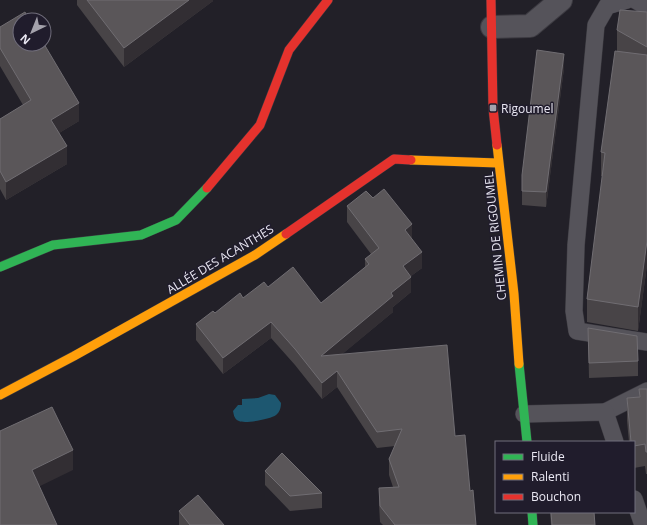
<svg xmlns="http://www.w3.org/2000/svg" width="647" height="525" font-family="'Open Sans',sans-serif">
<style>
.water{fill:#1d5770}
.lines{fill:none;stroke-linecap:round;stroke-linejoin:round}
.lane-casing{stroke:#3c3a41;stroke-width:18}
.street-casing{stroke:#3c3a41;stroke-width:24}
.fast-casing{stroke:#3c3a41;stroke-width:10}
.slow-casing{stroke:#3c3a41;stroke-width:10}
.jam-casing{stroke:#3c3a41;stroke-width:10}
.lane{stroke:#55535a;stroke-width:17}
.street{stroke:#55535a;stroke-width:22}
.fast{stroke:#30b455;stroke-width:9}
.slow{stroke:#ff9f0a;stroke-width:9}
.jam{stroke:#e5322d;stroke-width:9}
.wall{fill:#484447}
.shaded-wall{fill:#322e33}
.building{fill:#5a5659;stroke:#706d72}
.poi-dot{fill:#a4a2ac;stroke:#201c2c;stroke-width:1.5}
.labels{text-anchor:middle;dominant-baseline:central;stroke-width:3;stroke-linejoin:round;paint-order:stroke}
.poi-label{font-size:12px;fill:#eae8f3;stroke:#201c2c;text-anchor:start}
.street-label{font-size:12px;fill:#eae8f3;stroke:#201c2c}
</style>
<rect width="100%" height="100%" fill="#222028"/>
<path class="water" d="M269,394L275,395L281,403C281,407 280,412 276,415C271,419 245,424 239,421C234,419 234,415 233,411L238,405H242V399L258,398Z"/>
<g class="lines">
<g class="lane-casing">
<g id="lane">
<path d="M627,0L607,6L596,25L576,245L574,311L577,331L647,342"/>
<path d="M635,0L647,7"/>
<path d="M605,412L647,391"/>
<path d="M524,414L605,412L615,442"/>
<path d="M634,499L643,525"/>
</g>
</g>
<g class="street-casing">
<path id="street" d="M492,27L530,26L561,0"/>
</g>
<g class="fast-casing">
<g id="fast">
<path d="M0,267L53,245L141,235L176,220L207,188"/>
<path d="M519,364L527,442"/>
<path d="M532,512L533,525"/>
</g>
</g>
<g class="slow-casing">
<g id="slow">
<path d="M497,145L514,294L519,364"/>
<path d="M411,160L498,163"/>
<path d="M0,395L74,356L255,255L286,234"/>
</g>
</g>
<g class="jam-casing">
<g id="jam">
<path d="M491,0L493,108L497,145"/>
<path d="M207,188L260,125L289,50L328,0"/>
<path d="M286,234L394,159L411,160"/>
</g>
</g>
<use href="#lane" class="lane"/>
<use href="#street" class="street"/>
<use href="#fast" class="fast"/>
<use href="#slow" class="slow"/>
<use href="#jam" class="jam"/>
</g>
<g class="wall">
<path d="M77,0H213V1L124,67L77,5Z"/>
<path d="M647,12V265L638,331L587,322V299L603,176H601V152L617,51V30Z"/>
<path d="M0,27L79,121L59,133L67,164L6,200L0,189V119L23,105L0,66Z"/>
<path d="M564,68L546,207L522,205V175Z"/>
<path d="M373,198L412,239L422,268L411,276V292L393,307V312L342,354L455,436L470,491L476,525H383L380,522L379,504V488L393,487L389,475V459L395,446L377,448L337,387L322,399L295,365L271,338L223,374L196,340V324L215,313L243,298L268,287L321,303L365,268V259L371,254L347,222V206Z"/>
<path d="M588,328L638,361V376L589,378Z"/>
<path d="M639,389H647V474H646L645,466L634,468V442H629L627,421V398L639,397Z"/>
<path d="M265,471L322,493V508L290,511L265,485Z"/>
<path d="M179,511L224,525H179Z"/>
<path d="M550,512H594L595,525H551Z"/>
</g>
<g class="shaded-wall">
<path d="M189,0H213V1L124,67V48Z"/>
<path d="M564,54V68L546,207V192Z"/>
<path d="M79,103V121L51,138V120Z"/>
<path d="M67,146V164L6,200V182Z"/>
<path d="M412,224V240L405,230Z"/>
<path d="M647,241V265L638,331V307Z"/>
<path d="M422,252V268L403,282V266Z"/>
<path d="M411,277V292L393,307V312L321,372V356L391,293Z"/>
<path d="M271,322V338L223,374V358Z"/>
<path d="M337,371V387L322,399V383Z"/>
<path d="M73,450V470L32,490V470Z"/>
</g>
<g class="building">
<path d="M87,0H189L124,48Z"/>
<path d="M620,10L647,12V47L617,30Z"/>
<path d="M25,12L29,20H20V44H44L79,103L51,120L67,146L6,182L0,171V119L31,100L0,48V27Z"/>
<path d="M537,50L564,54L546,192L522,191V175Z"/>
<path d="M615,51L647,55V241L638,307L587,299L605,153L601,152Z"/>
<path d="M384,189L412,224L405,230L422,252L403,266L411,277L391,293L393,296L321,356L447,345L455,436L465,435L470,491L473,490L476,525H395L380,506L379,488L399,487L389,459L402,429L377,432L337,371L322,383L295,349L271,322L223,358L196,324L213,311L215,313L240,293L243,298L264,282L268,287L293,267L321,303L369,264L365,259L379,248L347,206L366,191L373,198Z"/>
<path d="M588,328L637,336L638,361L589,363Z"/>
<path d="M639,389H647V452H646L645,444L634,446V442H631L627,398L640,397Z"/>
<path d="M52,407L73,450L32,470L57,525H0V431Z"/>
<path d="M282,453L322,493L290,496L265,471Z"/>
<path d="M198,495L224,525H190L179,511Z"/>
<path d="M551,512H594L595,525H552Z"/>
</g>
<rect class="poi-dot" x="489" y="104" width="8" height="8" rx="2"/>
<g class="labels">
<g class="poi-label">
<text x="501" y="108">Rigoumel</text>
</g>
<g class="street-label">
<text transform="translate(495 236) rotate(-96)">CHEMIN DE RIGOUMEL</text>
<text transform="translate(220 259) rotate(-31)">ALLÉE DES ACANTHES</text>
</g>
</g>
<rect x="495" y="441" width="140" height="72" fill="#201c2c" stroke="#716e7c"/>
<rect x="503" y="454" width="20" height="6" fill="#30b455" stroke="#716e7c"/>
<text x="531" y="461" font-size="12" fill="#eae8f3">Fluide</text>
<rect x="503" y="474" width="20" height="6" fill="#ff9f0a" stroke="#716e7c"/>
<text x="531" y="481" font-size="12" fill="#eae8f3">Ralenti</text>
<rect x="503" y="494" width="20" height="6" fill="#e5322d" stroke="#716e7c"/>
<text x="531" y="501" font-size="12" fill="#eae8f3">Bouchon</text>
<g transform="translate(32 32) rotate(223)"><circle r="19" fill="#201c2c" stroke="#716e7c"/>
<path d="M0-3L7 15L0 10L-7 15Z" fill="#a4a2ac"/>
<text y="-6" font-size="11" font-weight="bold" text-anchor="middle" fill="#eae8f3">N</text>
</g>
</svg>
